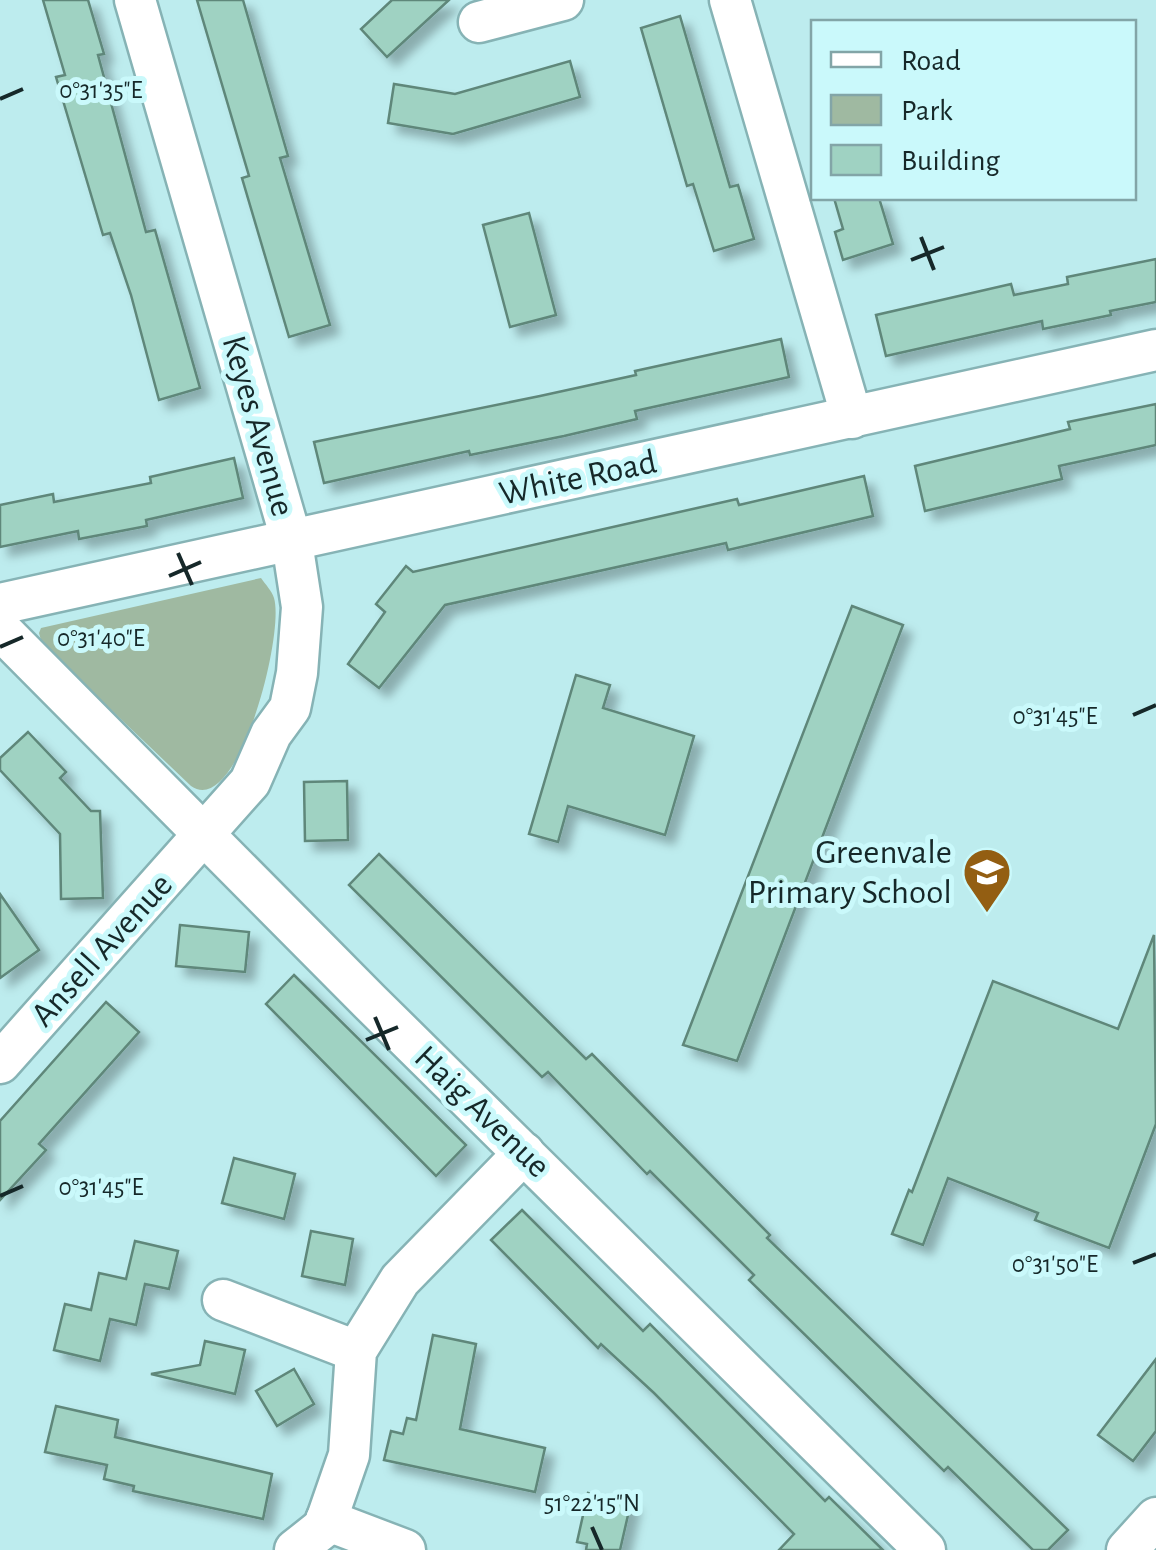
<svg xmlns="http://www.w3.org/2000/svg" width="1156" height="1550" font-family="'Alegreya Sans',sans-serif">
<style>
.green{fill:#9fb9a1}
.building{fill:#9fd2c2;stroke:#5f877a;stroke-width:2.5;filter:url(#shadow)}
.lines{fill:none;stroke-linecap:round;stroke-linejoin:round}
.minor-casing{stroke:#86b3b5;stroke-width:45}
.minor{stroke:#fff;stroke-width:40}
.ticks{fill:none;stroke:#162829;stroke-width:4}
.labels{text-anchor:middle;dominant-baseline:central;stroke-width:10;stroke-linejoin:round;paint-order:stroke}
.street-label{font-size:35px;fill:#162829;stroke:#caf9fb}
.poi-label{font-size:35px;fill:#162829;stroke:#caf9fb;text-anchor:end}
.ticks-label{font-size:25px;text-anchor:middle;fill:#162829;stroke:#caf9fb;stroke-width:10;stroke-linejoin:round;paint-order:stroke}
</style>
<defs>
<filter id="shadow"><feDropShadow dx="9" dy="9" stdDeviation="5" flood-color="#0004"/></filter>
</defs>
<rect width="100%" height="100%" fill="#bdecee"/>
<path class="green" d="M261,578C265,584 272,591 274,598C285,634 238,819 191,786L42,644L39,633L41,628Z"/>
<g class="building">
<path d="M43,0H88L104,54L98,55L146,232L155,230L200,388L159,400L131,295L110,233L103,235L56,77L65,75Z"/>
<path d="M197,0H243L288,156L280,158L330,325L289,337L242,178L249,176Z"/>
<path d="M392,0H449L387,57L361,29Z"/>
<path d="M680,16L730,187L738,185L754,239L714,251L693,184L687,186L641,28Z"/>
<path d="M570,61L580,97L453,134L388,123L394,84L455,94Z"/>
<path d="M834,198H879L893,244L843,260L835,232L843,229Z"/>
<path d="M529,213L556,315L510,327L483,225Z"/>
<path d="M1156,259V302L1110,311L1111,315L1043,329L1042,321L886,356L876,315L1011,284L1014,295L1068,284L1067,277Z"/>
<path d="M781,339L789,377L635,411L637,419L564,436L470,455L469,451L324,483L314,442L540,396L636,375L635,371Z"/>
<path d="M1156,404V445L1059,466L1062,479L925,511L915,466L1070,429L1068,422Z"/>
<path d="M234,458L243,498L146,520L147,526L79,539L78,531L0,547V505L53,494L54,502L151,483L150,477Z"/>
<path d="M864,476L873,516L728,550L726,543L445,605L379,688L348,664L385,612L376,604L406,566L413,572L737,499L739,505Z"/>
<path d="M852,606L903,625L737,1061L683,1045Z"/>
<path d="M576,675L610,685L603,708L694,736L665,835L568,806L558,842L529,834Z"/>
<path d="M28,732L66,772L60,778L91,811H100L103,898L61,899L60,834L0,770V758Z"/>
<path d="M347,781L348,840L305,841L304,782Z"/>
<path d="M379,854L586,1059L592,1054L770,1235L767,1238L1068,1530L1048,1550H1033L948,1467L944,1471L749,1280L754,1275L650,1171L647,1174L548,1072L542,1077L349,885Z"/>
<path d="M0,894L39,950L0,978Z"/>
<path d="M180,925L249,932L245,972L176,966Z"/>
<path d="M1154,935L1156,1124L1109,1248L1035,1220L1038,1213L948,1178L923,1245L892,1234L909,1190L912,1192L993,981L1118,1029Z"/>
<path d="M294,975L466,1145L436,1176L266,1004Z"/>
<path d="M106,1002L139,1032L39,1144L46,1150L0,1200V1121Z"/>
<path d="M234,1158L295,1174L284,1219L222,1203Z"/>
<path d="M522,1210L643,1331L650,1324L825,1501L829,1497L883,1550H779L794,1534L654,1393L601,1344L598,1348L491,1240Z"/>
<path d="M311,1231L353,1239L345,1285L302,1276Z"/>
<path d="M135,1241L178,1251L169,1289L145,1284L136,1325L110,1319L100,1361L54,1350L65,1304L91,1310L99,1273L126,1279Z"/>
<path d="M433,1335L476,1344L460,1429L545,1448L535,1492L384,1460L391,1431L403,1434L407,1418L416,1420Z"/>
<path d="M205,1341L245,1350L235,1394L151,1374L200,1365Z"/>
<path d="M1156,1359V1431L1133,1461L1098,1435Z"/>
<path d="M294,1369L314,1404L277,1426L256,1391Z"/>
<path d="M56,1406L118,1420L115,1437L272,1474L263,1519L133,1491L134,1486L104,1479L107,1465L45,1452Z"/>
<path d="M588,1493L631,1502L620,1550H586L587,1544L577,1542Z"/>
</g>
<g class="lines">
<g class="minor-casing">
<g id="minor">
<path d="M730,0L852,418"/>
<path d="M479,22L563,0"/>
<path d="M0,604L1156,350"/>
<path d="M0,629L370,1002L925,1550"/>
<path d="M0,1063L250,782L271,734L290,708L297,673L302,607L292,542L135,0"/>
<path d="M223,1300L356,1351"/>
<path d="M326,1520L405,1550"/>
<path d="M295,1550L324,1527L349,1455L356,1351L400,1280L524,1153"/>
<path d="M1127,1550L1156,1518"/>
</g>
</g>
<use href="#minor" class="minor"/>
</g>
<path class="ticks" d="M0,99L23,89M921,237L934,270M911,260L944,247M178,553L192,585M169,576L201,562M0,647L23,637M1133,715L1156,705M375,1017L389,1050M366,1040L398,1027M0,1196L23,1186M1133,1263L1156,1254M592,1527L602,1550"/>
<defs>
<g id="school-pin" transform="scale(2.5)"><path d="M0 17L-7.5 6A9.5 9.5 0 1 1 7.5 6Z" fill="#935e12" stroke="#caf9fb"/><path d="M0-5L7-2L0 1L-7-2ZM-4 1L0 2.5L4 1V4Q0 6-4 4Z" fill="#fff"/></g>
</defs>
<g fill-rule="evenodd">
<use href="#school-pin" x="987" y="872"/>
</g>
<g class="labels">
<g class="street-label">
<text transform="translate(258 426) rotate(74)">Keyes Avenue</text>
<text transform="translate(578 478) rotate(-12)">White Road</text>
<text transform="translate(102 950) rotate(-48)">Ansell Avenue</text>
<text transform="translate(482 1112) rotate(44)">Haig Avenue</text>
</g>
<g class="poi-label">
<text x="952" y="852">Greenvale<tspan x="952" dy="40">Primary School</tspan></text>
</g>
</g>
<g class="ticks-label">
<text x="101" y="98">0°31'35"E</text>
<text x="101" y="646">0°31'40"E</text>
<text x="1055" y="724">0°31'45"E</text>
<text x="101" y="1195">0°31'45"E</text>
<text x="1055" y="1272">0°31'50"E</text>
<text x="592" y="1511">51°22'15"N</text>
</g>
<rect x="811" y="20" width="325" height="180" fill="#caf9fb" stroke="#82a5a7" stroke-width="2.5"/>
<rect x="831" y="52" width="50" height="15" fill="#ffffff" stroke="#82a5a7" stroke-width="2.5"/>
<text x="901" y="70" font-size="30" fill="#162829">Road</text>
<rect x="831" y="95" width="50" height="30" fill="#9fb9a1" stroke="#82a5a7" stroke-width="2.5"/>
<text x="901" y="120" font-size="30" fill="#162829">Park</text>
<rect x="831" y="145" width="50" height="30" fill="#9fd2c2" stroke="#82a5a7" stroke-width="2.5"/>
<text x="901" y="170" font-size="30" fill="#162829">Building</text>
</svg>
